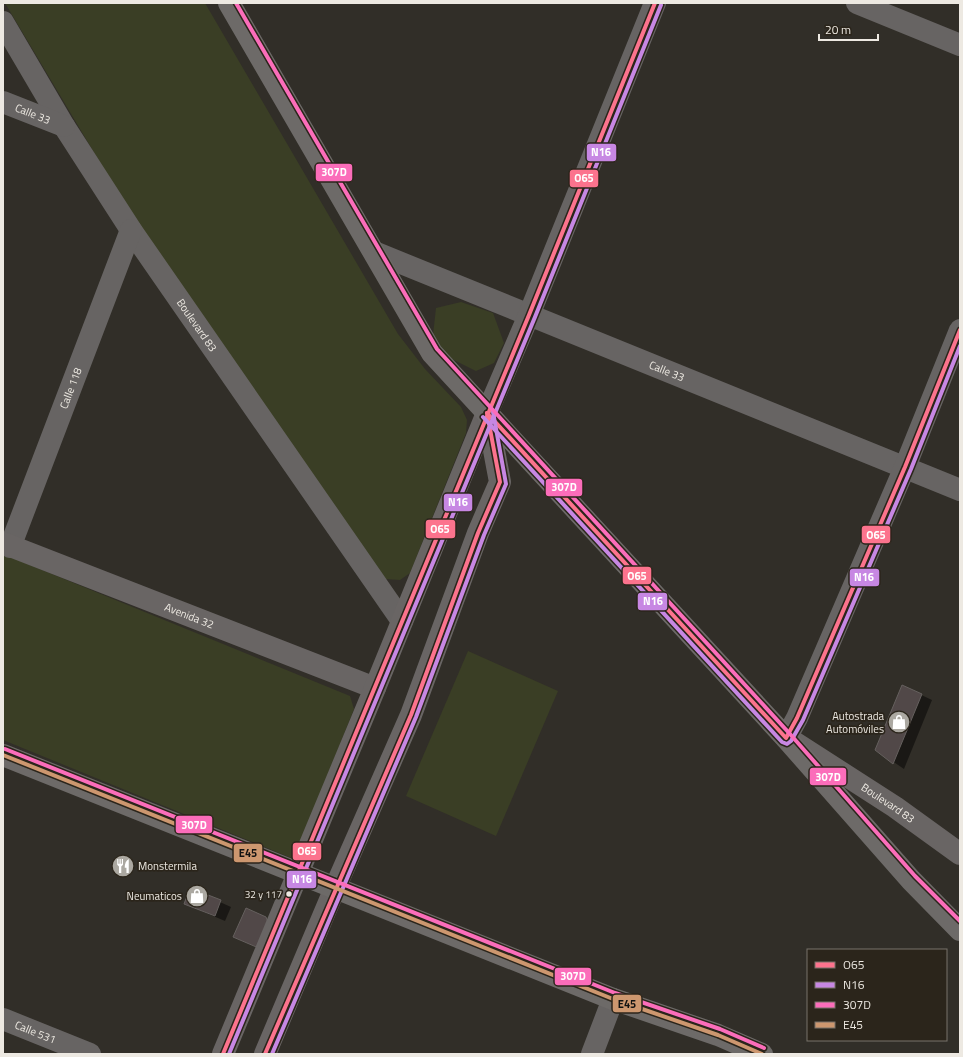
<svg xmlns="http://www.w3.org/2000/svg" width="963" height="1057" font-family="'Titillium Web',sans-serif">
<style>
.green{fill:#3a3e25}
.shadow{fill:#0007}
.building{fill:#514848;stroke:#65605e}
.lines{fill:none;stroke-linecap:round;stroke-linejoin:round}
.street{stroke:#676463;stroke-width:22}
.secondary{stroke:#696564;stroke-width:22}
.highway{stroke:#6d6a68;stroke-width:22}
.bus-1-casing{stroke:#2b251b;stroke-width:7}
.bus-2-casing{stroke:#2b251b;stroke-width:7}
.bus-3-casing{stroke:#2b251b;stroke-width:7}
.bus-4-casing{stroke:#2b251b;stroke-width:7}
.bus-1{stroke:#fc738d;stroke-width:4}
.bus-2{stroke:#c787e3;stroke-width:4}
.bus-3{stroke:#fb6dba;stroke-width:4}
.bus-4{stroke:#cd976f;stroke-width:4}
.bus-dot{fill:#ede9e2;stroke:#2b251b;stroke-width:1.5}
.labels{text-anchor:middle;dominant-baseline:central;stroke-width:3.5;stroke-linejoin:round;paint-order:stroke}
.bus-label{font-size:10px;fill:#ede9e2;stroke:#2b251b;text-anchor:end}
.street-label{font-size:11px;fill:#ede9e2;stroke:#2b251b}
.poi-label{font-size:11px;fill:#ede9e2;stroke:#2b251b;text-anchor:end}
.line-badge{stroke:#2b251b;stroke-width:1.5}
.badge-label{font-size:11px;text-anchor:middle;font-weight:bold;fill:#fff}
.pale-badge-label{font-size:11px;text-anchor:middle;font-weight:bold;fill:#111}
</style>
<rect width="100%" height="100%" fill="#312e28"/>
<g class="green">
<path d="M5,3H205L398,334L425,369L461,407L467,420L466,433L410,573L400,580L385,579L139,228Z"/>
<path d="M461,302L493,313L504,343L494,363L476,371L444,355L433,335L436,308Z"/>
<path d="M3,554L350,696L354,709L294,859L3,740Z"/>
<path d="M468,651L558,691L496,836L406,796Z"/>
</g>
<g class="shadow">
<path d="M902,686L932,700L904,769L876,750Z"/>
<path d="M191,889L231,907L225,921L185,904Z"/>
</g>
<g class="building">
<path d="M902,685L922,694L893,764L875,750Z"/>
<path d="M190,888L221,900L215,916L184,904Z"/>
<path d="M246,908L266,917L270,928L261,949L233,937Z"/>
</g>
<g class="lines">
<g class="street">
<path d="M857,3L960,45"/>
<path id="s1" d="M3,22L64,126L131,230L402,621"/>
<path id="s2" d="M3,102L64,126"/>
<path id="s3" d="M374,252L960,490"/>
<path d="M487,413L529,315L655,3"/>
<path id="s4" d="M10,547L131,230"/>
<path d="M786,738L797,718L905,467L960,330"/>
<path id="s5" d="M3,1019L90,1054"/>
<path d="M592,1054L613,999"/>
</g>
<g class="secondary">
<path id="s6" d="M3,543L375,688"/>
<path id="s7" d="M794,742L895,807L960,854"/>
<path d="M223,1054L375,688L487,413"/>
<path d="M265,1054L335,888L411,715L478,533L500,482L487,413"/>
</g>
<g class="highway">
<path d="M229,3L432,353L786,738L911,880L960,930"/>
<path d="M3,755L613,999L718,1035L762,1054"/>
</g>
<g class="bus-1-casing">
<g id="bus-1">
<path d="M487,413L786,738L797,718L905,467L960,330"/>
<path d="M223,1054L529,315L655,3"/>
<path d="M265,1054L411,715L478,533L500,482L487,413"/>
</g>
</g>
<g class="bus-2-casing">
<g id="bus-2">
<path d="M483,417L782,742L787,744L791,741L803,720L911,469L960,346"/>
<path d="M229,1054L535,317L661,5"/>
<path d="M272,1054L416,717L484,535L506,484L493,412"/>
</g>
</g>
<g class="bus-3-casing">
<g id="bus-3">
<path d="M236,3L437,349L790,734L915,876L960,921"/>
<path d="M5,749L615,993L720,1029L764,1048"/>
</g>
</g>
<g class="bus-4-casing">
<path id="bus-4" d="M3,755L613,999L718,1035L762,1054"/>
</g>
<use href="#bus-1" class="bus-1"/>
<use href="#bus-2" class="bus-2"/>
<use href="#bus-3" class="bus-3"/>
<use href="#bus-4" class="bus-4"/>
</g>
<defs>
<g id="shop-disc" transform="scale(1.15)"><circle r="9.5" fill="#aba8a1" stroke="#2b251b"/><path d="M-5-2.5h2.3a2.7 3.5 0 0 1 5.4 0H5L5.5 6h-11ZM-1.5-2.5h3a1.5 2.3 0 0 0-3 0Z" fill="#fff"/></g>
<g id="restaurant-disc" transform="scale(1.15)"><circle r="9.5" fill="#aba8a1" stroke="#2b251b"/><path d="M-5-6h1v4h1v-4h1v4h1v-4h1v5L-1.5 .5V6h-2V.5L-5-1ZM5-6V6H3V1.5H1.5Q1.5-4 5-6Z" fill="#fff"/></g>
</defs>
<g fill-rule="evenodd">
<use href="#shop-disc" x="899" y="722"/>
<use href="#restaurant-disc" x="123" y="866"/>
<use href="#shop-disc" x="197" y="896"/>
</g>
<circle class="bus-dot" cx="289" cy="894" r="3.5"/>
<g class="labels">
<g class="bus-label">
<text x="282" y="894">32 y 117</text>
</g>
<g class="street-label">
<text stroke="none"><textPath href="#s2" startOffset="32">Calle 33</textPath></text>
<text stroke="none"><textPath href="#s1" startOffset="360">Boulevard 83</textPath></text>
<text stroke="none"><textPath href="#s3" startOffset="316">Calle 33</textPath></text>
<text stroke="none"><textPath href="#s4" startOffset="170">Calle 118</textPath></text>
<text stroke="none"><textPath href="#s6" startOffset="200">Avenida 32</textPath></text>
<text stroke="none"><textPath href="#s7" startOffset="112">Boulevard 83</textPath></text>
<text stroke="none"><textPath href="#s5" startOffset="35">Calle 531</textPath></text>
</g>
<g class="poi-label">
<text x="884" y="716">Autostrada<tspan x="884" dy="13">Automóviles</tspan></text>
<text x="138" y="866" text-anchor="start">Monstermila</text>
<text x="182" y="896">Neumaticos</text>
</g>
</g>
<g class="line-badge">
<rect x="586" y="143" width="31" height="19" rx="4" fill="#c787e3"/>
<rect x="315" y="163" width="38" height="19" rx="4" fill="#fb6dba"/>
<rect x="569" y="169" width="30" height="19" rx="4" fill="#fc738d"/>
<rect x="545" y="478" width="38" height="19" rx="4" fill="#fb6dba"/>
<rect x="443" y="493" width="30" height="19" rx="4" fill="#c787e3"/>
<rect x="425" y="519" width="31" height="20" rx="4" fill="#fc738d"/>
<rect x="861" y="525" width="30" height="19" rx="4" fill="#fc738d"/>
<rect x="622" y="566" width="30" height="19" rx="4" fill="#fc738d"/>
<rect x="849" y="568" width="31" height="19" rx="4" fill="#c787e3"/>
<rect x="637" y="592" width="31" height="19" rx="4" fill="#c787e3"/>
<rect x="809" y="767" width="38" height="19" rx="4" fill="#fb6dba"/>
<rect x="175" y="815" width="38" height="19" rx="4" fill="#fb6dba"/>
<rect x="292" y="842" width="30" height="19" rx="4" fill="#fc738d"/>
<rect x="233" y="843" width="30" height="20" rx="4" fill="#cd976f"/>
<rect x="286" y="870" width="31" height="19" rx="4" fill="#c787e3"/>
<rect x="554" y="967" width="38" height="19" rx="4" fill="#fb6dba"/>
<rect x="612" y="994" width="30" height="19" rx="4" fill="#cd976f"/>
</g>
<g class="badge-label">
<text x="601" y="156">N16</text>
<text x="334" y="176">307D</text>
<text x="584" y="182">O65</text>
<text x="564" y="491">307D</text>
<text x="458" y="506">N16</text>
<text x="440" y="533">O65</text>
<text x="876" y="539">O65</text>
<text x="637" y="580">O65</text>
<text x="864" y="581">N16</text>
<text x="653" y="605">N16</text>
<text x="828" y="781">307D</text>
<text x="194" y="829">307D</text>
<text x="307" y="855">O65</text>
<text x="302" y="883">N16</text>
<text x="573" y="980">307D</text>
</g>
<g class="pale-badge-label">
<text x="248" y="857">E45</text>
<text x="627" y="1008">E45</text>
</g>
<rect width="963" height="1057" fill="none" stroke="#ede9e2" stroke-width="8"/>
<rect x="807" y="949" width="140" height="92" fill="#2b251b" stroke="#79736b"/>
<rect x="815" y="962" width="20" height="6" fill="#fc738d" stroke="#79736b"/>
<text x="843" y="969" font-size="12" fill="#ede9e2">O65</text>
<rect x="815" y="982" width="20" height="6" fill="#c787e3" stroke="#79736b"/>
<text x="843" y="989" font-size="12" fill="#ede9e2">N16</text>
<rect x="815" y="1002" width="20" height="6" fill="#fb6dba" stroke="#79736b"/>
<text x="843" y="1009" font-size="12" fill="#ede9e2">307D</text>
<rect x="815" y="1022" width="20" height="6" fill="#cd976f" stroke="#79736b"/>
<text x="843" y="1029" font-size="12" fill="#ede9e2">E45</text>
<path d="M819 34v6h59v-6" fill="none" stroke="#ede9e2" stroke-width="2"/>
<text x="825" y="34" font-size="12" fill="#ede9e2" stroke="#2b251b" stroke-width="3" paint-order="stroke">20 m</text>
</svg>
